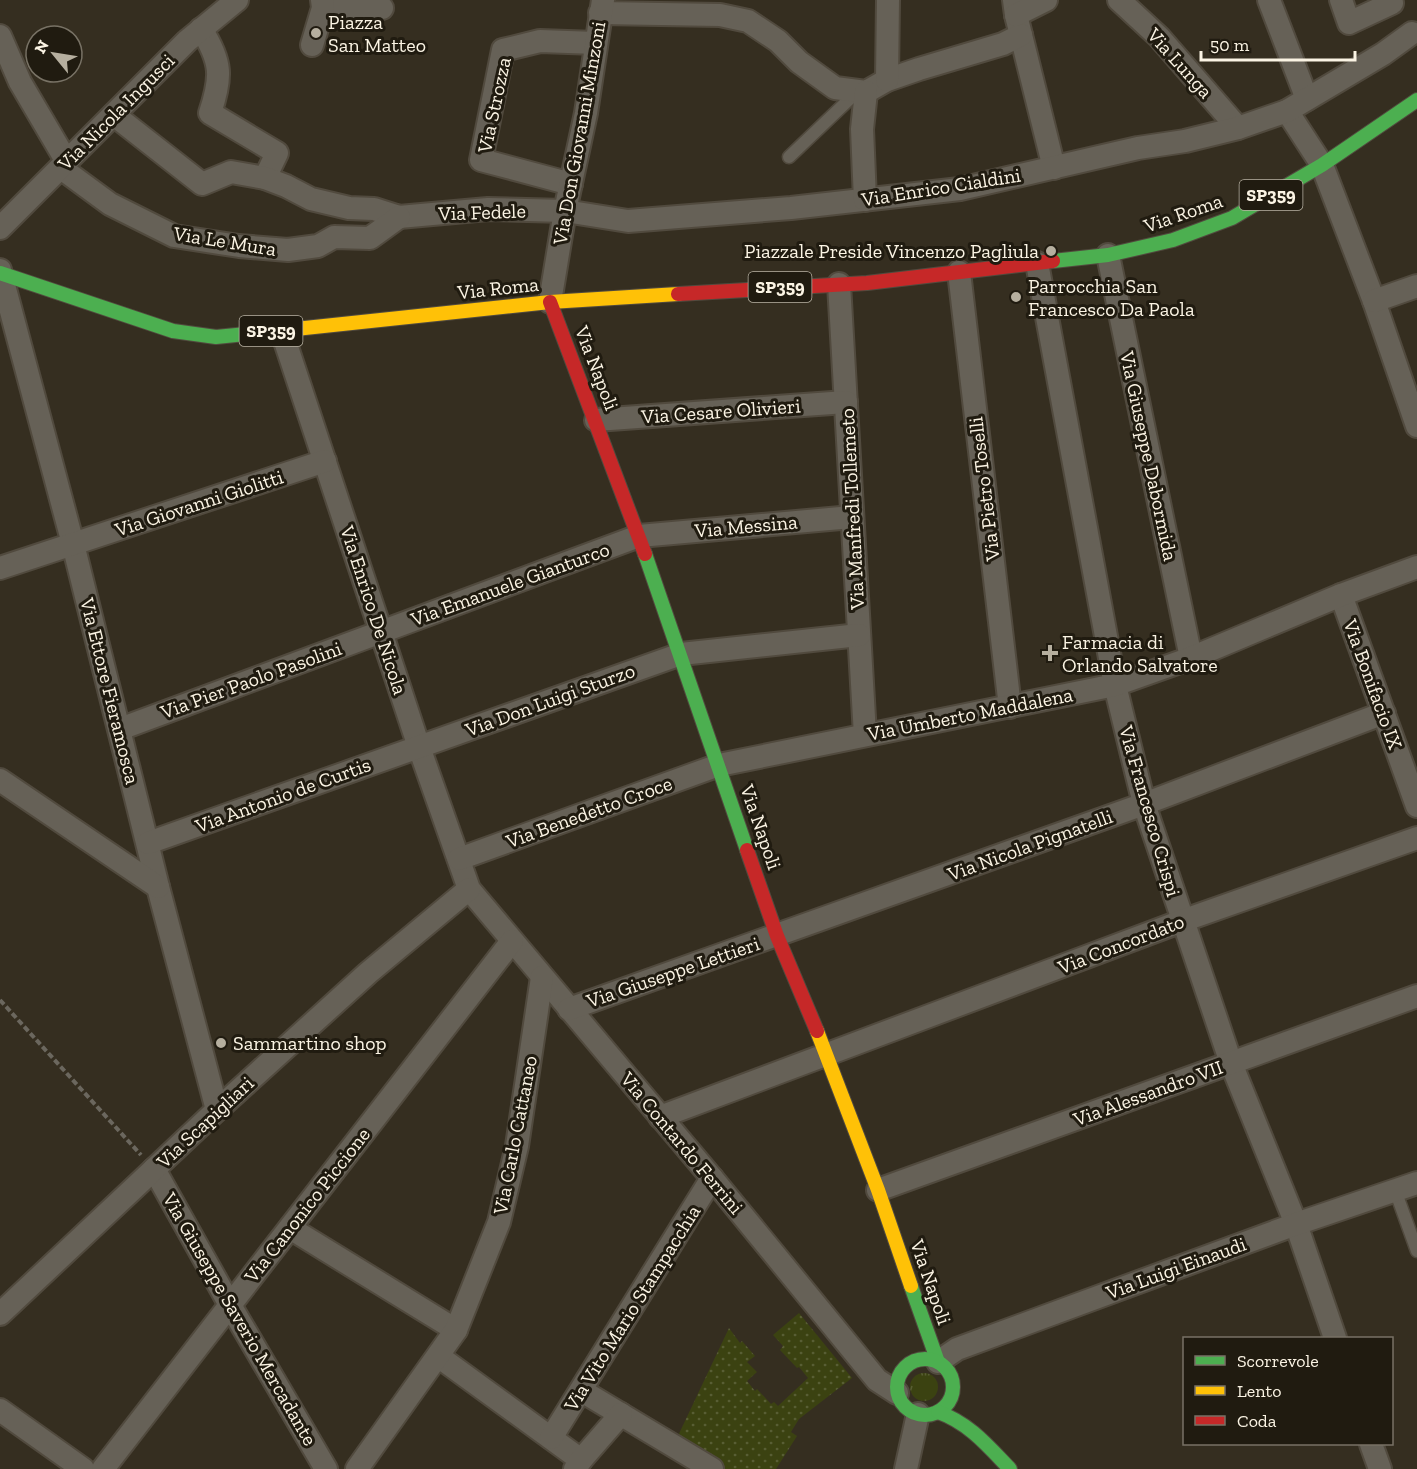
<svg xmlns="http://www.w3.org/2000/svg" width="1417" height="1469" font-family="'Zilla Slab',serif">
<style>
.grass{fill:url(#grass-tufts)}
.garden{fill:url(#garden-dots)}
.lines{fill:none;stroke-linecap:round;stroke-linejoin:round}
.lane-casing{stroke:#514a3e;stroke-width:15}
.street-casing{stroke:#514a3e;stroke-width:26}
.fast-casing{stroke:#514a3e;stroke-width:16}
.slow-casing{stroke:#514a3e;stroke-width:16}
.jam-casing{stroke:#514a3e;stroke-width:16}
.path{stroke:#6b675e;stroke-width:4;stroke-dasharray:6 3;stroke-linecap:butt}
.lane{stroke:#666157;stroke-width:12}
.street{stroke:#666157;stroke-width:22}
.fast{stroke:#4caf50;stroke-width:14}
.slow{stroke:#ffc107;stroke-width:14}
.jam{stroke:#c62828;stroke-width:14}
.poi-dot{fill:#b6af9f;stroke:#201b10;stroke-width:2}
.labels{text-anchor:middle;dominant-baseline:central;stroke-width:6;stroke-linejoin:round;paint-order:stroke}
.shield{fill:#201b10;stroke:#b9b3a4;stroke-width:1.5}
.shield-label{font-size:18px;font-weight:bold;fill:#fbf4e4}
.poi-label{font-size:20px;fill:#fbf4e4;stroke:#201b10;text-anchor:start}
.street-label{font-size:20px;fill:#fbf4e4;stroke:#201b10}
</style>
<defs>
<pattern id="grass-tufts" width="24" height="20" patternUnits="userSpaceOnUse" patternTransform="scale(1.5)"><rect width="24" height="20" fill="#3b4211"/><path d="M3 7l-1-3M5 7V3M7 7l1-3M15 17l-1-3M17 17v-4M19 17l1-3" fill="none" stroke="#585e34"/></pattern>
<pattern id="garden-dots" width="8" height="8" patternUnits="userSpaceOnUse" patternTransform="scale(1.5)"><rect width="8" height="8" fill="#3b4211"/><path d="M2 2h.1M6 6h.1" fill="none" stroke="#585e34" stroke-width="1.8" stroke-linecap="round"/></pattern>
</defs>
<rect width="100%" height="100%" fill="#352e20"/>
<circle class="grass" cx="924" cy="1387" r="14"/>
<path class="garden" d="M799,1313L852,1378L799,1419L791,1432L797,1436L776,1469H725L676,1440L729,1328L740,1343L742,1341L755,1356L747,1362L757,1372L747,1381L755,1391L757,1389L771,1404L774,1402L778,1406L808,1378L799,1367L797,1368L780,1350L783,1346L773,1335Z"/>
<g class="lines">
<g class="lane-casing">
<g id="lane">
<path d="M789,157L858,91"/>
<path d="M1395,1190L1417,1251"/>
</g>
</g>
<g class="street-casing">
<g id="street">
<path d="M1014,0L1016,15L1054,168"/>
<path d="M1119,0L1159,37L1238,128"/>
<path d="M1269,0L1307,99"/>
<path d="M1341,0L1349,23L1392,3"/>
<path d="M323,8H382"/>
<path d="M600,13L720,15L748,21L778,41L799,62L835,88L866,92L887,80L919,69L1003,44L1021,35"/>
<path d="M1016,15L1046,0"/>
<path d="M201,29C222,62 222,77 210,113L277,153L265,178"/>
<path d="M0,36L20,82L67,162"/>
<path d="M312,45L323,8L322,0"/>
<path d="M887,80L888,0"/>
<path d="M1287,111L1322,165L1374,301L1417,426"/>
<path d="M114,115L202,184L231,172L265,178L286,186L311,199L349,208L374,209L399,217L488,209L565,211L628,221L791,208L960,189L1138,148L1185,141L1238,128L1287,111L1383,54L1412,33"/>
<path d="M61,168L110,204L174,236L239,246L288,250L318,246L334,237L370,238L399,217"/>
<path d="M571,184L481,160L503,50L540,41L596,43"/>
<path d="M865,200L862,129L866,92"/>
<path d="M0,228L187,41L237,0"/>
<path d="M1108,255L1191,658"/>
<path d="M1037,263L1115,685L1144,804L1231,1063L1296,1224L1335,1338"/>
<path d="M0,270L73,544L158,887L217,1110"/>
<path d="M959,272L1010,707"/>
<path d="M839,284L865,735"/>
<path d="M1374,301L1417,286"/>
<path d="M550,302L565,211L586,113L603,0"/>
<path d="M281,329L419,747L469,889L712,1178L877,1380L897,1393"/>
<path d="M596,420L846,402"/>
<path d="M0,568L325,461"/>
<path d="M1341,595L1417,806"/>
<path d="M120,729L639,536L852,517"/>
<path d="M0,780L158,887"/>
<path d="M148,843L681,654L859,635"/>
<path d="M459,859L719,765L1115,685L1191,658L1341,595L1417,567"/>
<path d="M569,1009L1144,804L1384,713"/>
<path d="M660,1117L1182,921L1417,838"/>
<path d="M154,1169L230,1305L326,1469"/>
<path d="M878,1190L1417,996"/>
<path d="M290,1228L456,1330"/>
<path d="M0,1314L217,1110L368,973L469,889"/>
<path d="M438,1356L581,1460"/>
<path d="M938,1362L957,1349L1296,1224L1417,1183"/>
<path d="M582,1391L712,1469"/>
<path d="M0,1410L83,1469"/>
<path d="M551,1438L712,1178"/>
<path d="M1371,1444L1380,1469"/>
<path d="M103,1469L512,941"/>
<path d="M357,1469L456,1330L499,1222L517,1146L542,977"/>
<path d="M575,1469L581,1460L621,1414"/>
<path d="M906,1469L918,1414"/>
</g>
</g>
<g class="fast-casing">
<g id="fast">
<path d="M1053,261L1108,255L1173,240L1232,218L1322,165L1417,100"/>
<path d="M0,273L173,331L216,337L286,330"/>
<path d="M645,554L747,850"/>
<path d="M911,1286L938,1362"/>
<circle cx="925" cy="1387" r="28"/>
<path d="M938,1412C969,1423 988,1446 1010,1469"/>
</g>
</g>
<g class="slow-casing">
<g id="slow">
<path d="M286,330L550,302L678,294"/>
<path d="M817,1031L878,1190L911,1286"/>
</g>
</g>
<g class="jam-casing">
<g id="jam">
<path d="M678,294L867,283L1053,261"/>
<path d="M550,302L645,554"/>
<path d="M747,850L777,936L817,1031"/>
</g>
</g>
<path class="path" d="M0,1000L141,1155"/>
<use href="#lane" class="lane"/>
<use href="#street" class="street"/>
<use href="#fast" class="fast"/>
<use href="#slow" class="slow"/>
<use href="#jam" class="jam"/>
</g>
<g class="poi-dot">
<circle cx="316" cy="33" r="6"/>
<circle cx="1051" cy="251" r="6"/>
<circle cx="1016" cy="297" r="6"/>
<path d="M1047 644h6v6h6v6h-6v6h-6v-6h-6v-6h6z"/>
<circle cx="221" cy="1043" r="6"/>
</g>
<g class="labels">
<g class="shield">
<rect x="1239.5" y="180" width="63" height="30" rx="4.5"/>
<rect x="748.5" y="272" width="63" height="30" rx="4.5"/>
<rect x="239.5" y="316" width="63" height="30" rx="4.5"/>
</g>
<g class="shield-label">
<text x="1271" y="195">SP359</text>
<text x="780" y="287">SP359</text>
<text x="271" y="331">SP359</text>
</g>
<g class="poi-label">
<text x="328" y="22">Piazza<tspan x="328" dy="23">San Matteo</tspan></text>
<text x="1039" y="251" text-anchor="end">Piazzale Preside Vincenzo Pagliula</text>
<text x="1028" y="286">Parrocchia San<tspan x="1028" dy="23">Francesco Da Paola</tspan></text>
<text x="1062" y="642">Farmacia di<tspan x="1062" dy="23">Orlando Salvatore</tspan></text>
<text x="233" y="1043">Sammartino shop</text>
</g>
<g class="street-label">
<text transform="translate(1180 63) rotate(48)">Via Lunga</text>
<text transform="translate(494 105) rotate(-78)">Via Strozza</text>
<text transform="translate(116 112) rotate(-45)">Via Nicola Ingusci</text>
<text transform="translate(579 133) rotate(-80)">Via Don Giovanni Minzoni</text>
<text transform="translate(941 187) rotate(-9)">Via Enrico Cialdini</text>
<text transform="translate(482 212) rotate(-2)">Via Fedele</text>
<text transform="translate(1183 213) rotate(-19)">Via Roma</text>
<text transform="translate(225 241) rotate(9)">Via Le Mura</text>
<text transform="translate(498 288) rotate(-6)">Via Roma</text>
<text transform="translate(597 368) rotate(69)">Via Napoli</text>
<text transform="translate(721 411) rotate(-4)">Via Cesare Olivieri</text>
<text transform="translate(1149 456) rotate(78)">Via Giuseppe Dabormida</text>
<text transform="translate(984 489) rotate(-97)">Via Pietro Toselli</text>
<text transform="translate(199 503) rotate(-18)">Via Giovanni Giolitti</text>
<text transform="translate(852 509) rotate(-93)">Via Manfredi Tollemeto</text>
<text transform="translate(746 526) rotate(-5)">Via Messina</text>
<text transform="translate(510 584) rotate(-20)">Via Emanuele Gianturco</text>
<text transform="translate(374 610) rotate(72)">Via Enrico De Nicola</text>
<text transform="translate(251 680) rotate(-20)">Via Pier Paolo Pasolini</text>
<text transform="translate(1373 684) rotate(70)">Via Bonifacio IX</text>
<text transform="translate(110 691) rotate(76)">Via Ettore Fieramosca</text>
<text transform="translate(550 700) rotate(-20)">Via Don Luigi Sturzo</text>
<text transform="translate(970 714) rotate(-11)">Via Umberto Maddalena</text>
<text transform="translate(283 795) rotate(-20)">Via Antonio de Curtis</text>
<text transform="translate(1150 811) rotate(74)">Via Francesco Crispi</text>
<text transform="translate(589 812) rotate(-20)">Via Benedetto Croce</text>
<text transform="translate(761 827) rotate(71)">Via Napoli</text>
<text transform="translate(1030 845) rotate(-20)">Via Nicola Pignatelli</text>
<text transform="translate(1121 944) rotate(-21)">Via Concordato</text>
<text transform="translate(673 972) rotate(-19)">Via Giuseppe Lettieri</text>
<text transform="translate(1148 1093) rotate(-20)">Via Alessandro VII</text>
<text transform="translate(205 1122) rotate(-43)">Via Scapigliari</text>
<text transform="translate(515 1135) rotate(-79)">Via Carlo Cattaneo</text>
<text transform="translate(682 1143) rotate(50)">Via Contardo Ferrini</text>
<text transform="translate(307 1205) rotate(-52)">Via Canonico Piccione</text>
<text transform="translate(1176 1268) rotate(-20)">Via Luigi Einaudi</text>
<text transform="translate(931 1282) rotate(71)">Via Napoli</text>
<text transform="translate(632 1308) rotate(-58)">Via Vito Mario Stampacchia</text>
<text transform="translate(240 1319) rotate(60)">Via Giuseppe Saverio Mercadante</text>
</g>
</g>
<rect x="1183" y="1337" width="210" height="108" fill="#201b10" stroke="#787265" stroke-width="1.5"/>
<rect x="1195" y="1356" width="30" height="9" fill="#4caf50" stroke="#787265" stroke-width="1.5"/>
<text x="1237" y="1367" font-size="18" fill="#fbf4e4">Scorrevole</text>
<rect x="1195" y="1386" width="30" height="9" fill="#ffc107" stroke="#787265" stroke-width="1.5"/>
<text x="1237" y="1397" font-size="18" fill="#fbf4e4">Lento</text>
<rect x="1195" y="1416" width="30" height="9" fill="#c62828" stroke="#787265" stroke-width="1.5"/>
<text x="1237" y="1427" font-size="18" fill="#fbf4e4">Coda</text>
<g transform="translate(54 54) rotate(300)"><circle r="28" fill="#201b10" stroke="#787265" stroke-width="1.5"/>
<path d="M0-4.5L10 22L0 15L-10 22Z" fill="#b6af9f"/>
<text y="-9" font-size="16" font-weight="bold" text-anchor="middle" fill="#fbf4e4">N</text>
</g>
<path d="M1201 51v9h154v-9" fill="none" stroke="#fbf4e4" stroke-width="3"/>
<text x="1210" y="51" font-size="18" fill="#fbf4e4" stroke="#201b10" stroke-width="4.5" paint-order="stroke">50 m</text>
</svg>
